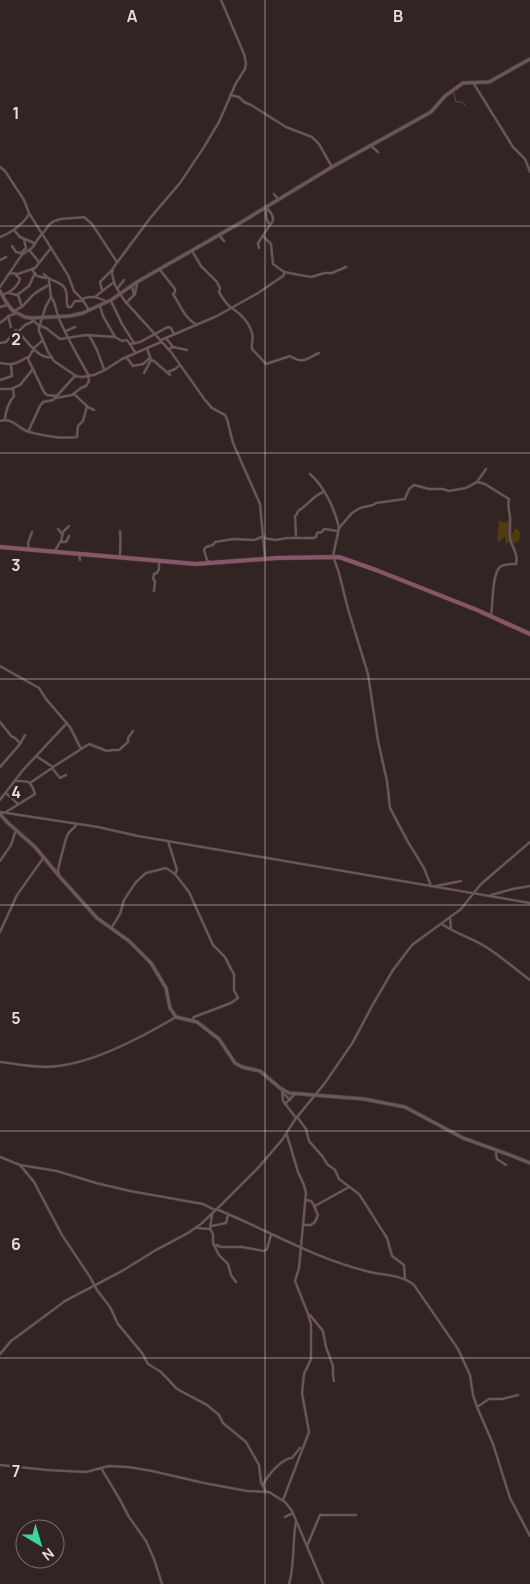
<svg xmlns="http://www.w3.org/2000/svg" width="530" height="1584" font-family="Manrope,sans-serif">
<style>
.green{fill:#503a11}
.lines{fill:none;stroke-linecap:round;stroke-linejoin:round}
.stream{stroke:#654266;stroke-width:1}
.minor-casing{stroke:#4c3f3f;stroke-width:3}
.tertiary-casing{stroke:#4c3f3f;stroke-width:4.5}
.secondary-casing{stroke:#4c3f3f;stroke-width:5}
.minor{stroke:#6a5857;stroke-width:2}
.tertiary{stroke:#6a5857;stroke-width:3}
.secondary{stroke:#875668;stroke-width:4}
.grid{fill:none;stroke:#e7dcdc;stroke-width:1;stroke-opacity:0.55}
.grid-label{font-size:16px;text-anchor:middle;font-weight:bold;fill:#e7dcdc;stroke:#332424;stroke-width:5;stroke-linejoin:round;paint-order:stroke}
</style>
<rect width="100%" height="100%" fill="#332424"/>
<path class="green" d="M499,519L502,522H507L508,519H510V531L512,530L511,533H514V530L517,528L518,531L520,532L519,541L512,544L510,542L506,544L505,537L500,541H497Z"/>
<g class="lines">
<path class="stream" d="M453,90L456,102H462L465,105"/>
<g class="minor-casing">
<g id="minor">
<path d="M221,0L244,54L246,63L245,69L236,83L219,122L204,147L180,183L151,217L113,268L112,274L115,285L124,300L171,352L205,400L212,408L225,415L227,419L233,443L260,504L265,558"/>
<path d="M474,84L513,147L525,159L530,172"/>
<path d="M230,95L239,97L244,102L251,105L286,127L312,137L319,144L332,167"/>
<path d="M370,145L378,152"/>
<path d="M0,167L5,171L24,200L29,213L68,275L74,291L82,299L89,310"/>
<path d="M274,194L278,199"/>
<path d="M267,208C272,214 276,219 270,225"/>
<path d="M14,230L20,237L34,243"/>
<path d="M42,234C45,231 47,227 50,224C59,216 74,219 84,217L92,224L117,262"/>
<path d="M219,235L224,241"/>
<path d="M263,236L271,244L273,264L284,272L311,277L325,273H332L346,267"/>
<path d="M0,237C9,234 25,223 29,214"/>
<path d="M12,246L16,252L20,253"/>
<path d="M259,248L258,243L270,225C266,221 265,214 267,208"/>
<path d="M30,251L39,262"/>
<path d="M192,251L201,266L217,282L220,288L219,292C222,297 226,305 232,308C241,314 249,322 252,333C254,338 251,344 252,349L266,364L290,356C304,365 307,358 319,353"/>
<path d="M21,253L26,248L24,239"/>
<path d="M0,260L6,257"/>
<path d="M32,270L37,276L46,278"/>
<path d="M160,270L175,289V292L173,294C181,306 184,318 197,325"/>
<path d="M10,273L18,274L35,268L51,248"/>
<path d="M44,274C49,282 59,280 64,287C69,293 65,301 68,307H71L75,301H83"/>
<path d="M49,280L51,297L46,306L39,327V331L48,352L54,361L76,376"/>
<path d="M132,286L134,295"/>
<path d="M0,287L21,256C24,252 29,251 32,248C35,244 38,238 42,234"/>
<path d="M117,289L124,280"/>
<path d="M102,290L100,282L112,270"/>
<path d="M9,293L17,295L29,286L35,273"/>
<path d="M3,295C10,292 18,287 20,279L16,275"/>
<path d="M18,295L22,307"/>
<path d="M96,296L114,282"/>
<path d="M51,297C56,303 56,312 59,319C68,339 78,357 89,376"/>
<path d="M82,299C92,295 98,297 107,302"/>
<path d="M111,301L122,324L134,343"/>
<path d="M126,303L135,294L137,283"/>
<path d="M100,306L103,316L115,337"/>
<path d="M0,307L7,305"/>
<path d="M13,311C23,308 26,302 32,296C37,291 44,288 49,285"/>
<path d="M8,316L11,327"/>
<path d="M31,318L38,325L46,328L60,339L86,335L115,337L122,341L127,340L135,352"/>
<path d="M0,323L9,316L17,313"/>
<path d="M66,331L75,327"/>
<path d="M18,332L25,325L34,321"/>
<path d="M89,335L97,350L104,369"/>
<path d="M166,338L173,347"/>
<path d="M43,340L34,348L28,359L44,392L47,395L57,396"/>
<path d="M161,340L217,316L258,293L283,276L285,272"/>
<path d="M0,343L6,342L16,330C26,338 37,360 52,357"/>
<path d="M131,344L140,342L168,327L171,328L174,334"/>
<path d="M147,348L151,360L154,361L170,375"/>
<path d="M169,349L173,347L187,350"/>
<path d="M127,358L133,366L143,364L150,358"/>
<path d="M0,363C14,366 16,363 28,357"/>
<path d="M168,372L175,369L179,366"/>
<path d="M144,373L151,360"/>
<path d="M0,380L12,376L11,365"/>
<path d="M0,389H11L20,385L33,369"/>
<path d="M74,394L88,407L94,410"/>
<path d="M56,398L72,395L81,388L86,386L89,381L88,376"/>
<path d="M5,419C6,410 8,403 14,396L13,389"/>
<path d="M0,421C13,417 18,429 29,432C46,436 59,439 77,437L78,426L83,421L87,406"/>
<path d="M28,432L40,406L43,402L53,400L75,376L82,377L94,375L105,370L122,359L161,342"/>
<path d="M310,474C324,486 335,509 339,528"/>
<path d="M477,482L485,484L509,499C507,510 510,510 510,518C511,526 508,534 511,542C514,550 518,555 516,564C512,564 503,564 500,567C492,574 493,604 491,615"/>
<path d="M58,529L62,534"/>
<path d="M120,531C121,540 120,547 120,556"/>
<path d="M296,536L295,516L297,514L298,511C307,506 313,496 323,492"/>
<path d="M264,538L275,540L288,538H313L316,537L317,533L322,532L324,529L338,531"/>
<path d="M61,542L63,532L69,526"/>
<path d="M29,550L28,543L32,532"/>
<path d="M55,551L60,542H66L69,536"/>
<path d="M79,554L80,560"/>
<path d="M210,562L207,560L204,550L206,547L213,545L215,542L233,539L254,540L264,536"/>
<path d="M154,591L155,581L153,579L154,574L157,573L159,569V561"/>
<path d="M0,666L39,688L46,699L70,727L81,749"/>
<path d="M0,722L12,737H14L20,743"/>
<path d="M36,756L53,767L89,744L107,751L113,750H119L128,742V738L133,731"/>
<path d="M0,767L20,744L25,735"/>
<path d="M30,783L52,768L60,778L66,775"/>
<path d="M6,793L18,804"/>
<path d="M0,800L23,770L67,723"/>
<path d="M0,812L98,827L138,836L530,903"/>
<path d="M6,812L35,794C31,780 28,781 15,781"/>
<path d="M168,841L177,870L175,874L189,892L213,945L225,957L231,969L234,974V990L238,998L231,1003L194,1017L192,1020"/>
<path d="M0,861L11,845L16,830"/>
<path d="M59,874L58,870C59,865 66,836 68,834C70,830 74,829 76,825"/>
<path d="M431,886L424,868L408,842L390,808L387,781L378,741L368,674L348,609L339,573L333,556L339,528L352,513L360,508L373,505L376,503L405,499L409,489L414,485L429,489H443L449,491L466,488L477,482L486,469"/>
<path d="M436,886L461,881"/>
<path d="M491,895L513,889L530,886"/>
<path d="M450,917L451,929"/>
<path d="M442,924C456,934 472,938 486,947C502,957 515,969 530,980"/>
<path d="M112,927L120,914L124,900L136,882L146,873L166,868L175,874"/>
<path d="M0,932L17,895L44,857"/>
<path d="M0,1062C19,1064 39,1069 58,1066C95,1062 144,1036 176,1017"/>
<path d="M283,1093L290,1100"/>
<path d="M285,1104L295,1094"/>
<path d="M297,1117L325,1083L353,1042L372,1006L393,970L412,945L461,909L481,884L530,842"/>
<path d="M297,1117L306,1129L309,1141L323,1157L327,1164L335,1170L339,1179L359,1194L387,1238L392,1256L404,1265L405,1279"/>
<path d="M497,1150L496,1154L497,1159L506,1165"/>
<path d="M0,1157L20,1165L57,1171L96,1183L130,1191L203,1204L215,1210"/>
<path d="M20,1165L34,1182L62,1235L90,1277L97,1290L110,1307L118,1324L142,1353L148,1364L161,1372L177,1389L207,1405L219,1415L223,1423L246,1442L259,1465L261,1482L266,1492"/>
<path d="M305,1200L311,1201L315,1206L349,1187"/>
<path d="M216,1209C268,1230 315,1259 370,1272C383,1275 403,1275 414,1285L458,1349L470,1375L473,1395L477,1407L493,1444L510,1498L530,1536"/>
<path d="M212,1214L210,1229L213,1234V1243L219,1255L228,1264L231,1275L236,1282"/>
<path d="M304,1225H311L315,1222L318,1215L314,1206"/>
<path d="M212,1226L226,1223L228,1215"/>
<path d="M197,1228L210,1229"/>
<path d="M216,1245L221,1247H242L264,1251L267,1249L271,1235"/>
<path d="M310,1315L323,1331L326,1347L333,1366V1376L334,1381"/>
<path d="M0,1354L11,1341L22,1333L65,1301L122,1271L156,1250L188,1233L201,1224L223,1203L257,1169L282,1140L296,1118L283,1101L282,1090"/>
<path d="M477,1407L489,1399H502L518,1395"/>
<path d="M0,1465L47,1470L86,1472L109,1466L128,1467L152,1471L204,1483L247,1491L269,1492L285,1502L292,1511L323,1584"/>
<path d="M101,1468L119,1498L129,1517L146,1541L154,1559L162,1584"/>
<path d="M263,1485C267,1476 282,1458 292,1458L300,1448"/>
<path d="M283,1500L309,1432L302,1393L304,1374L311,1359V1324L308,1314L295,1281L299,1268L306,1193L304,1185L298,1172L287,1135"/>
<path d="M285,1517L293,1513"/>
<path d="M307,1546L320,1515H356"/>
<path d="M289,1584C295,1564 292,1543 296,1522"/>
</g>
</g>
<g class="tertiary-casing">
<g id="tertiary">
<path d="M0,291L6,302L13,311L25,317L31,318L70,316L83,313L111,300L137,282L240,223L332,167L431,112L445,96L463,83L489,82L530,59"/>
<path d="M0,814L8,823L35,847L60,877L97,918L129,941L151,963L166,988L170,1008L176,1017L197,1022L219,1039L235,1063L242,1067L260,1071L280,1088L289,1093L364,1099L405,1107L463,1138L510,1155L530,1163"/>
</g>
</g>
<g class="secondary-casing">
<path id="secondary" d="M0,547L196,564L276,558L339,557L376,570L477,610L530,634"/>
</g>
<use href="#minor" class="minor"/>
<use href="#tertiary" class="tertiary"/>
<use href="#secondary" class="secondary"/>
</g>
<path class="grid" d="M265,0V1584M0,226H530M0,453H530M0,679H530M0,905H530M0,1131H530M0,1358H530"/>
<g class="grid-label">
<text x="132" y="22">A</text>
<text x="398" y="22">B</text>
<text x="16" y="119">1</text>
<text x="16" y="345">2</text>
<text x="16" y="571">3</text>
<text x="16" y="798">4</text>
<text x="16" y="1024">5</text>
<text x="16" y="1250">6</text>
<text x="16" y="1477">7</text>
</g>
<g transform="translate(40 1544) rotate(142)"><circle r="24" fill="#332424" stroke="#7b6e6e"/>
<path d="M0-4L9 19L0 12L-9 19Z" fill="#3ed4a3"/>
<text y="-8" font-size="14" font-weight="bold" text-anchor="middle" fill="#e7dcdc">N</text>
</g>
</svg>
